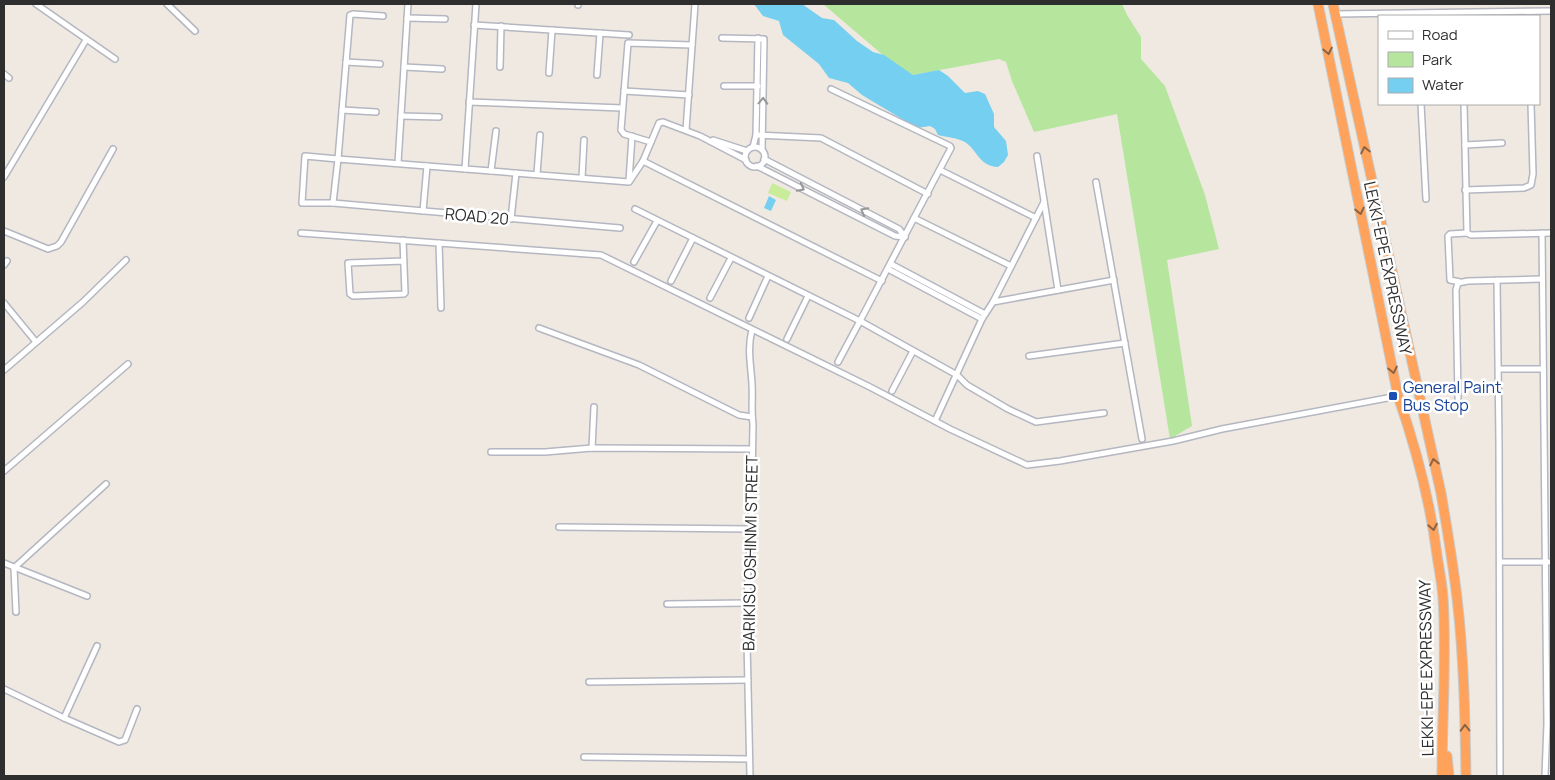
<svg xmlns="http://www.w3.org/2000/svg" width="1555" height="780" font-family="Manrope,sans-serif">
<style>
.green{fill:#b6e59e}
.pitch{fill:#c9ec9a}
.water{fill:#75cff0}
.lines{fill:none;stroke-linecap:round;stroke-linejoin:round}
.street-casing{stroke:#b4b7c1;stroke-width:8}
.highway-casing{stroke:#c9c9c9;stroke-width:11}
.street{stroke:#fff;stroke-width:5}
.highway{stroke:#ffa35c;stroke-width:9}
.oneway{stroke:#8c6343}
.oneway2{stroke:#969696}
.transit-dot{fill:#1a4fb4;stroke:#fff;stroke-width:2}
.labels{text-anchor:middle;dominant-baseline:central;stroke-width:5;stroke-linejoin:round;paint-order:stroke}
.street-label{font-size:16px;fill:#2e2e2e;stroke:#fff}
.transit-label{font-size:16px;fill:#164399;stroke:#fff;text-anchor:start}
</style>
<rect width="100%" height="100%" fill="#efe9e1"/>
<path class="green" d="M823,4H1122L1127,15L1141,37V59L1165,86L1205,195L1219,249L1167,260L1192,426L1170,439L1117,114L1034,132L1012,81L1006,62L999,59L913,75L891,62Z"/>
<path class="pitch" d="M772,183L791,192L787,201L768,193Z"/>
<g class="water">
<path d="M754,4H802L822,18L834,20L857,41L873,52L884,55L913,75L939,70L948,76L965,93L978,91L985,94L994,114V127L1006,141L1008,155L1004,162L998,167C979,166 978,151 965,142C958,138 946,137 938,135L935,129L930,126L917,128L862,95L848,83L829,78L819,64L783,35L779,21L763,16Z"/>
<path d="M769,196L776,200L771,211L764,208Z"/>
</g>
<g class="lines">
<g class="street-casing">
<g id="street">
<path d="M36,4L115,59"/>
<path d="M167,4L195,31"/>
<path d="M578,5V4"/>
<path d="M1335,14L1551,11"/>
<path d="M383,16L353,14L350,15L338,159L305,156L302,203H333L620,228"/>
<path d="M407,18L445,19"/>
<path d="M474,25L629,35"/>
<path d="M722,38L764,39L762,150"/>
<path d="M346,62L380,64"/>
<path d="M404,67L442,69"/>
<path d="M500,67L501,26"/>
<path d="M549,73L552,30"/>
<path d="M4,74L9,78"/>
<path d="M597,75L600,33"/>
<path d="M724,86H758"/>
<path d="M831,89L950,146L951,148L914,218L1011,266"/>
<path d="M624,91L689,95"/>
<path d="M469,102L622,108"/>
<path d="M1421,104L1426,199"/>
<path d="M1464,104L1467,233L1471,235L1551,233"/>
<path d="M342,110L376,112"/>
<path d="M401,116L439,117"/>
<path d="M686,130L695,4"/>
<path d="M756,135L821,138L928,194"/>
<path d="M713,140L747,151"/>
<path d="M651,142L624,134L621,130L628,43L692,45"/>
<path d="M1465,145L1502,143"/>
<path d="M753,147L756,135L758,38"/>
<circle cx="755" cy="157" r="10"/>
<path d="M1037,156L1058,290"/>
<path d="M764,159L899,229L905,237"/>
<path d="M643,161L659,123L663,122L700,136L746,160"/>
<path d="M398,163L408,4"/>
<path d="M757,166L895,236L905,237"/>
<path d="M465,169L476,4"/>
<path d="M940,170L1036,218"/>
<path d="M491,171L496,131"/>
<path d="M537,174L540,135"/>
<path d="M4,177L86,40"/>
<path d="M582,178L584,140"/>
<path d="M629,181L632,136"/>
<path d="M1096,182L1142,439"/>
<path d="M1465,190L1524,188L1531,185L1533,174L1531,104"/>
<path d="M333,203L338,159L629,182L643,161L882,281"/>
<path d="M635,209L860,321L838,362"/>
<path d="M423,211L427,166"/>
<path d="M914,218L860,321L957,375L967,385L1008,409L1036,422L1104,413"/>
<path d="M511,219L516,173"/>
<path d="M4,231L48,249L57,246L61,242L113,149"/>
<path d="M301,233L601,255L870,387L950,429L1027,465L1060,461L1173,441L1222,429L1398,396"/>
<path d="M1542,233L1547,724L1545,776"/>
<path d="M403,240L405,293L404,294L353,296L350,294L348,263L404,261"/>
<path d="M439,243L441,308"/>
<path d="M634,262L657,221"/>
<path d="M891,264L985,314"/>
<path d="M4,265L7,261"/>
<path d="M888,269L982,319"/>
<path d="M1497,280L1499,444L1500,776"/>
<path d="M671,281L693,238"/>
<path d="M1460,282L1450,280L1448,236L1450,234L1467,233"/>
<path d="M710,298L731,258"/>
<path d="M993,302L1044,202"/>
<path d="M4,303L36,342"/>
<path d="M749,318L768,276"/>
<path d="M539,328L639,365L739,415L752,417"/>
<path d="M787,339L808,296"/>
<path d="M1029,356L1125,343"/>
<path d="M1499,369H1543"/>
<path d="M4,370L83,302L126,260"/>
<path d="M892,391L913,351"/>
<path d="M1458,398L1456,290L1458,283L1468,281L1541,279"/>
<path d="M935,421L982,319L993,302L1114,280"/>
<path d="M592,448L594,407"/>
<path d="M491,452H545L592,448L752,449"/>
<path d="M4,471L128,364"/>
<path d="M559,527L750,529"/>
<path d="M1500,562H1551"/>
<path d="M4,563L87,596"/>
<path d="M667,604L747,603"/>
<path d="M16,612L14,568L106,484"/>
<path d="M589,682L748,680"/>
<path d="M4,689L64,718L119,742L125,740L137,709"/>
<path d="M64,718L97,646"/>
<path d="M584,757L749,759"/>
<path d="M750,776L747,642L750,620L747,603L748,570L751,536L753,424C751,410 753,398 752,384C751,366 747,348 752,330"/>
</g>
</g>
<g class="highway-casing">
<g id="highway">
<path d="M1318,4L1398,396C1416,448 1430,500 1437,555C1439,569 1442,583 1443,597C1447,656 1442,716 1442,776"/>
<path d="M1333,4L1441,493C1447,528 1453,563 1457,598C1464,657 1465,717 1466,776"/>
<path d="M1447,756L1449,776"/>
</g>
</g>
<use href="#street" class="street"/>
<use href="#highway" class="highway"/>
</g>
<defs><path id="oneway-chevron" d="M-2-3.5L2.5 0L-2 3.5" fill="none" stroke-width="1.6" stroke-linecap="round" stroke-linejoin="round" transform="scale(1.25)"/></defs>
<g class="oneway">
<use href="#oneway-chevron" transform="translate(1328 51) rotate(78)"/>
<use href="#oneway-chevron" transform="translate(1365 150) rotate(-102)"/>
<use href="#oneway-chevron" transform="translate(1360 211) rotate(78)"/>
<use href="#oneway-chevron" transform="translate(1393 370) rotate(78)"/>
<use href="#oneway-chevron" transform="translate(1434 462) rotate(-102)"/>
<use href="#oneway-chevron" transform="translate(1433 527) rotate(80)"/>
<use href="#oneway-chevron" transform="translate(1465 728) rotate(-91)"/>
</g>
<g class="oneway2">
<use href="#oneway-chevron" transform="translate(763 101) rotate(-88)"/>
<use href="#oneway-chevron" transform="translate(801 188) rotate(27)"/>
<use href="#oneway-chevron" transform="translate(864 211) rotate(-152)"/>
</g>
<rect class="transit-dot" x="1388" y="391" width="10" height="10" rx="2.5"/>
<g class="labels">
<g class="street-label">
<text transform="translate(477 216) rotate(5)">ROAD 20</text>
<text transform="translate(1388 268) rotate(78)">LEKKI-EPE EXPRESSWAY</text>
<text transform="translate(750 553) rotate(-89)">BARIKISU OSHINMI STREET</text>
<text transform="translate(1426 668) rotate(-91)">LEKKI-EPE EXPRESSWAY</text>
</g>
<g class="transit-label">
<text x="1403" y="387">General Paint<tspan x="1403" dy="18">Bus Stop</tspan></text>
</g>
</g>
<rect width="1555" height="780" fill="none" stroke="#2e2e2e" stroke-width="10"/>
<rect x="1378" y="15" width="162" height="90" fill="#ffffff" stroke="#ababab"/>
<rect x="1388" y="31" width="25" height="8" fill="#ffffff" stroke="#ababab"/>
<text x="1422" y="40" font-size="15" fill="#2e2e2e">Road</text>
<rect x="1388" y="52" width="25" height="15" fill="#b6e59e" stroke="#ababab"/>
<text x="1422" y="65" font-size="15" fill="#2e2e2e">Park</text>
<rect x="1388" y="78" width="25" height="15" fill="#75cff0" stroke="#ababab"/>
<text x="1422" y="90" font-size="15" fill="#2e2e2e">Water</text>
</svg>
